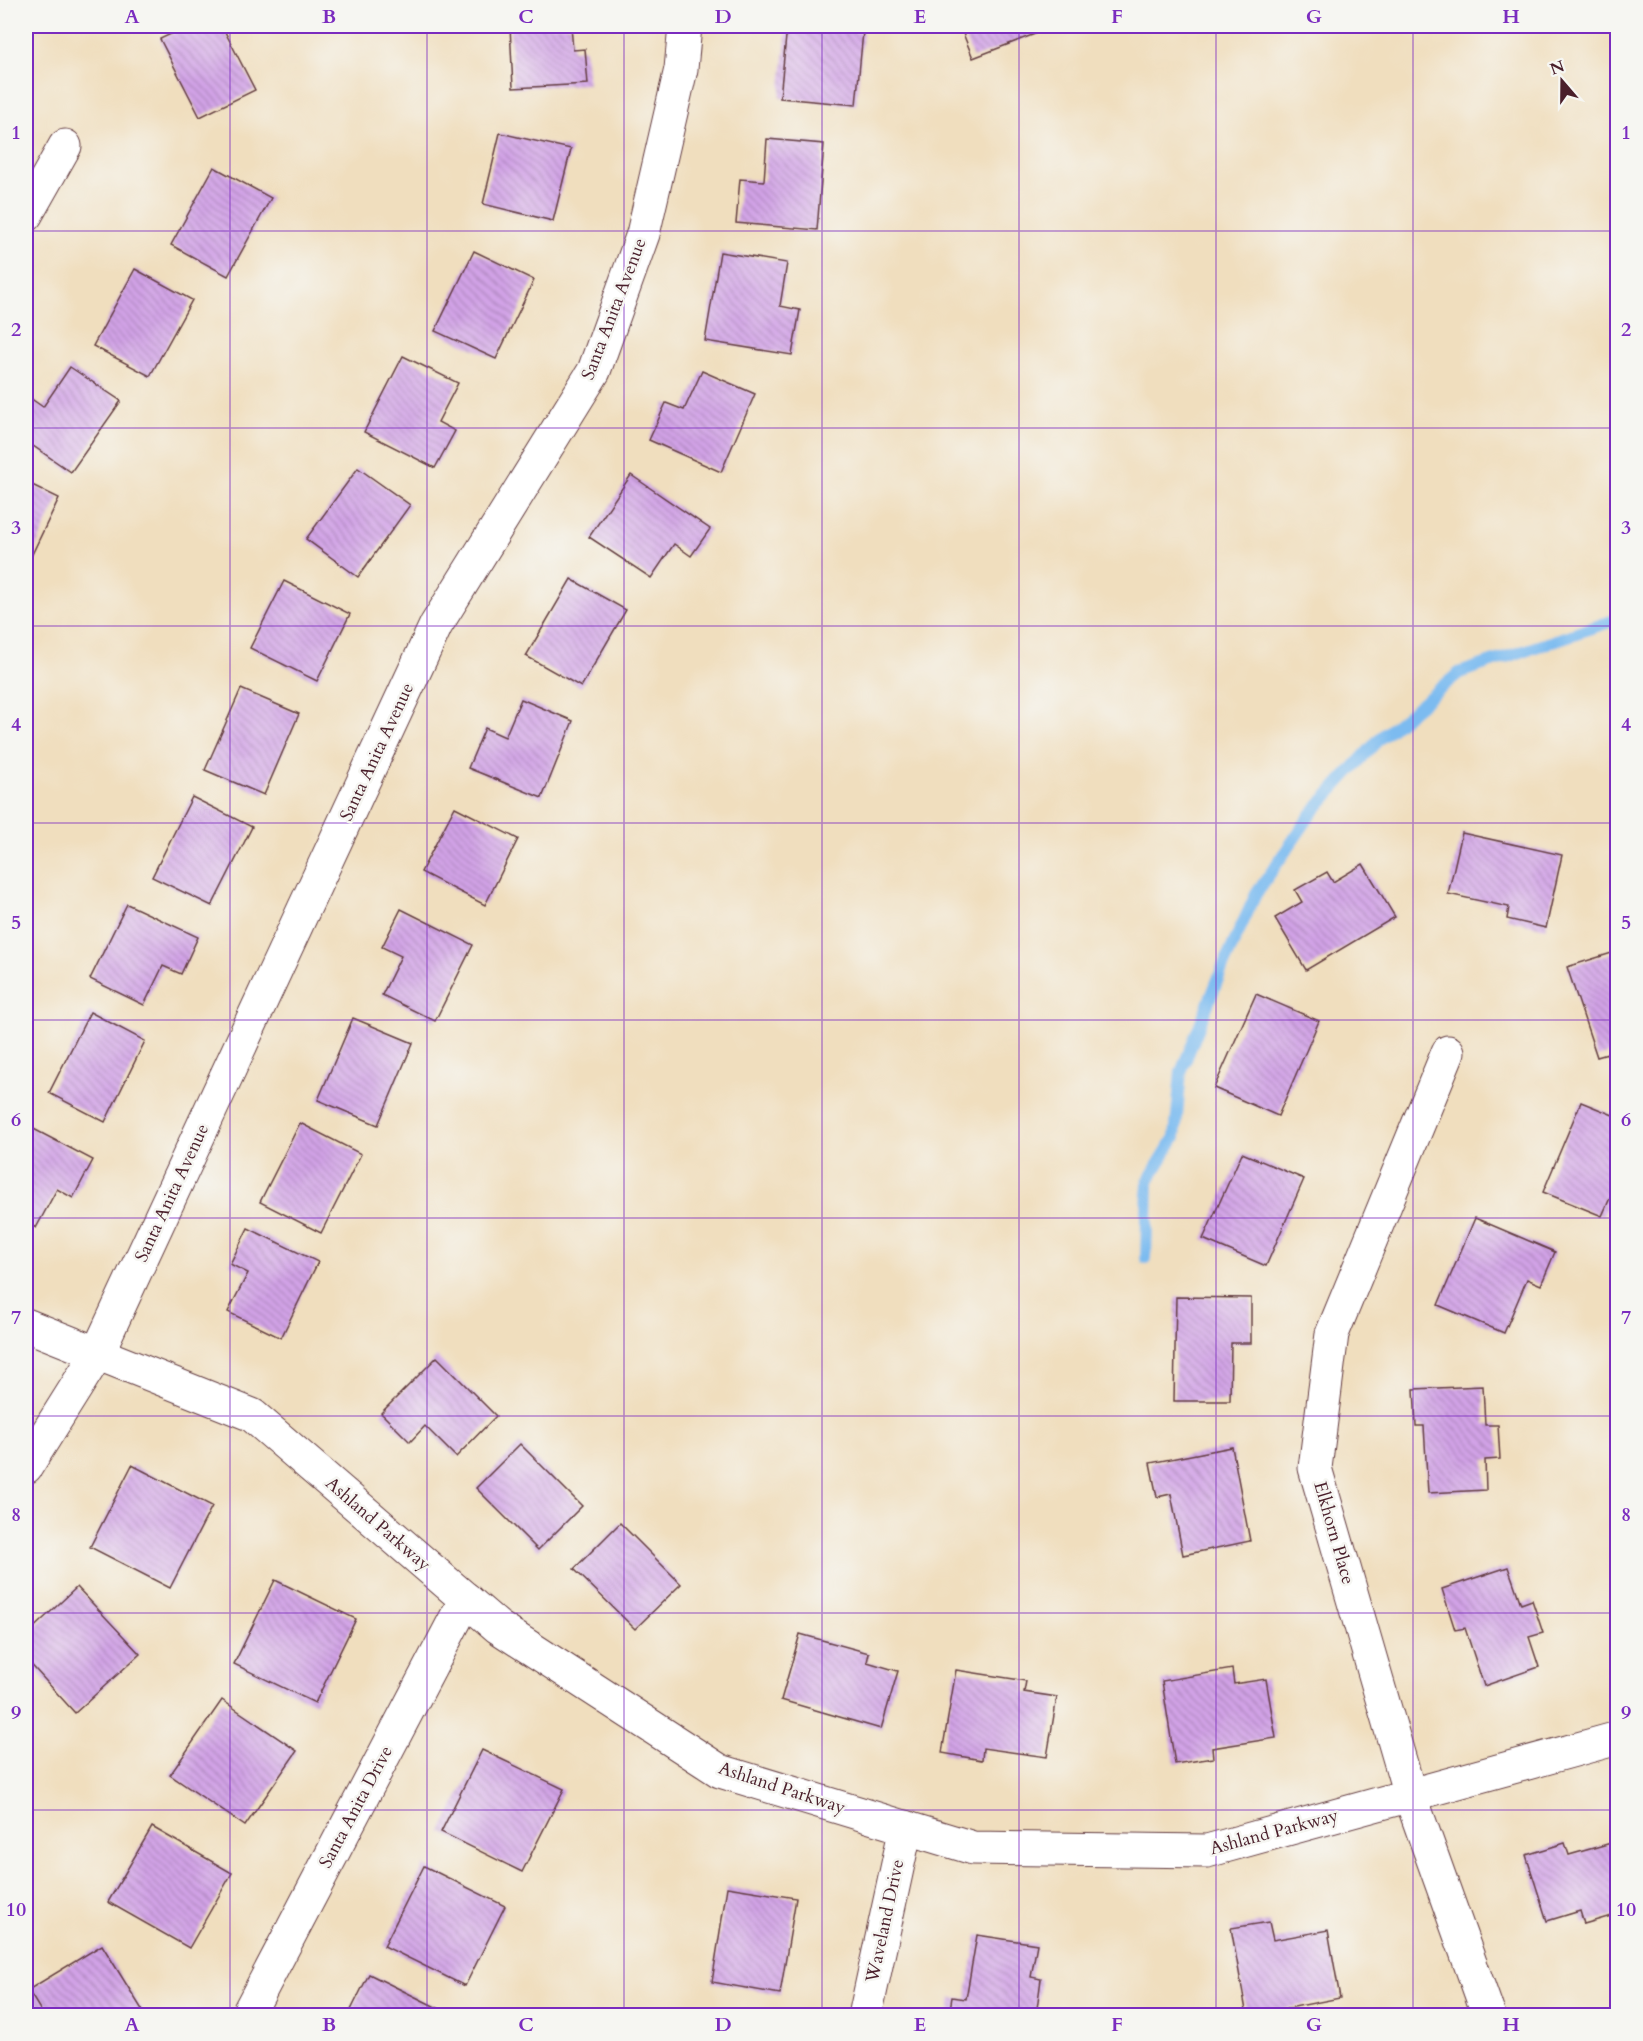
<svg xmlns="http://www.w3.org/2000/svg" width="1643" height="2041" font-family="Cardo,serif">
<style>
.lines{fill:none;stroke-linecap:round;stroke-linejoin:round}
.stream{stroke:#7cbbf0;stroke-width:12}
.building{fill:url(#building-back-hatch)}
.minor-casing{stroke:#633c41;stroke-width:35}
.minor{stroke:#fff;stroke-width:33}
.grid{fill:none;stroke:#7b2cbf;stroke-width:1.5;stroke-opacity:0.55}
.labels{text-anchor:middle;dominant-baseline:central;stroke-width:5;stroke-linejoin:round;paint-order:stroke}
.street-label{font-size:18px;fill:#4a1f2b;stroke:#f6f6f2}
.neatline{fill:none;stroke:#7b2cbf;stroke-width:2}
.grid-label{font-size:20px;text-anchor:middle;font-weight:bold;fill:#7b2cbf}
</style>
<defs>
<pattern id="building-back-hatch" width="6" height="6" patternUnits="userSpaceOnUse" patternTransform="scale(1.5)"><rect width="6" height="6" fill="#d2a3e7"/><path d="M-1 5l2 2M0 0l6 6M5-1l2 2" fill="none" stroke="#ac84bb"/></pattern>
</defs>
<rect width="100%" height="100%" fill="#f6f6f2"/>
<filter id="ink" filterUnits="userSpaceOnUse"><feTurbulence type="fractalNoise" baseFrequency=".0167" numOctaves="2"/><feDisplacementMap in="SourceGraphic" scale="12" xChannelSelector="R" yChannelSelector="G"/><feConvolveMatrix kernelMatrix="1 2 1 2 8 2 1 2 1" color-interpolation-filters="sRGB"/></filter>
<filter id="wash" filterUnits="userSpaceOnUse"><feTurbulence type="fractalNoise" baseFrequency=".008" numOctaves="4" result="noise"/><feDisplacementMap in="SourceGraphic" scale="24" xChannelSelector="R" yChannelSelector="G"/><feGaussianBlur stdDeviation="1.35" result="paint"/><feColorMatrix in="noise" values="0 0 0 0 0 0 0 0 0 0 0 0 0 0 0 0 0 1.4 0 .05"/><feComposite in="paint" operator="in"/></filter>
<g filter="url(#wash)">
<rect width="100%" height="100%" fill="#f0debe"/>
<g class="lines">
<path class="stream" d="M1146,1258L1148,1181L1175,1137L1181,1072L1224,964L1256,894L1312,813L1380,738L1459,673L1618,619"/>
</g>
<g id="blocks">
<g class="building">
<path d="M188,26H222L255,90L200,117L160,39Z"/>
<path d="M510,26H571L573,50L585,49L588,84L513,88Z"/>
<path d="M787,26L863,32L856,105L780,98Z"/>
<path d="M960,26H1037L1040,32L973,58Z"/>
<path d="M500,133L571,149L553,221L483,204Z"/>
<path d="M767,139L824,144L817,230L736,223L740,179L764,181Z"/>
<path d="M214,167L271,198L228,276L171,245Z"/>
<path d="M474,251L534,280L496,359L435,331Z"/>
<path d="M720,252L787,263L780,306L800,310L792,355L705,341Z"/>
<path d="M135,269L192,300L150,376L93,346Z"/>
<path d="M403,356L458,383L438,422L455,431L435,468L364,432Z"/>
<path d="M70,367L121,401L71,472L26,441V404L30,398L43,407Z"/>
<path d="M702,371L755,394L721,472L649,440L666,403L684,410Z"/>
<path d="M358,468L410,505L358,577L306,539Z"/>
<path d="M631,475L710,529L691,556L674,544L651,578L589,537Z"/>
<path d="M26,482L59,498L26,567Z"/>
<path d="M571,579L626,610L581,687L526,656Z"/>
<path d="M284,581L350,614L317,681L250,648Z"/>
<path d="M241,689L299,714L264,795L205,770Z"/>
<path d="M521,699L573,721L542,798L468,768L485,728L505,737Z"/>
<path d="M192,797L252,827L212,906L152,877Z"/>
<path d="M455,807L518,839L485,905L421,872Z"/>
<path d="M1462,833L1562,855L1546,928L1507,919L1509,907L1448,894Z"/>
<path d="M1363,864L1395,917L1306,970L1275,918L1302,902L1295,890L1327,872L1333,882Z"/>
<path d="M127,904L198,937L181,974L163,966L144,1005L90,979Z"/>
<path d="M401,909L473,945L435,1021L382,995L401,956L382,947Z"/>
<path d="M1618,951V1051L1597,1057L1567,967Z"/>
<path d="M1256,994L1319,1021L1278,1116L1214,1088Z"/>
<path d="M90,1012L145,1041L105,1122L49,1093Z"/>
<path d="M353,1018L413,1043L378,1125L318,1100Z"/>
<path d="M1581,1102L1618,1117V1180L1602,1216L1543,1192Z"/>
<path d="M300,1123L361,1154L321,1233L260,1202Z"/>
<path d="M26,1125L93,1160L73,1198L57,1189L36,1228L26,1222Z"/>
<path d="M1242,1153L1304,1179L1266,1266L1203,1239Z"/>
<path d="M1475,1218L1555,1252L1541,1285L1527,1279L1504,1333L1438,1305Z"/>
<path d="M248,1228L318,1262L281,1338L228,1312L248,1273L230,1264Z"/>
<path d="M1176,1297L1251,1298V1343H1231L1230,1401H1174Z"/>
<path d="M437,1357L496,1416L456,1457L425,1426L410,1442L381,1413Z"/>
<path d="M1483,1386L1485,1425H1498L1500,1459L1485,1460L1486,1490L1428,1493L1424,1426H1416L1414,1389Z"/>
<path d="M520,1444L582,1506L538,1550L476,1488Z"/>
<path d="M1232,1447L1250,1541L1183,1555L1171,1494L1157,1497L1150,1463Z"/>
<path d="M132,1465L212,1506L170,1588L90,1547Z"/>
<path d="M620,1523L681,1584L635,1629L574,1569Z"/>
<path d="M1508,1567L1521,1604L1532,1600L1543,1633L1529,1637L1539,1667L1484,1686L1465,1628L1455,1630L1442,1589Z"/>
<path d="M275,1580L356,1619L315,1703L234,1664Z"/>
<path d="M77,1587L140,1654L75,1713L26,1659V1635Z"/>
<path d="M800,1634L869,1653L867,1662L898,1671L881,1729L781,1700Z"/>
<path d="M1232,1669L1234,1684L1266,1679L1276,1738L1212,1748L1213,1758L1175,1764L1162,1681Z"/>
<path d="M956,1670L1026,1681L1024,1692L1057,1697L1047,1757L983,1748L982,1760L942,1753Z"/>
<path d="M222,1700L297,1751L245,1826L170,1775Z"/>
<path d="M482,1750L564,1789L522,1872L441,1832Z"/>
<path d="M152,1827L232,1873L189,1948L108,1902Z"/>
<path d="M1618,1841V1914L1584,1924L1580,1911L1547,1921L1526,1855L1565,1843L1569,1855Z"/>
<path d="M424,1866L505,1906L465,1986L384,1946Z"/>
<path d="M727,1887L796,1898L780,1994L712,1982Z"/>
<path d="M1269,1922L1273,1940L1328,1930L1340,1998L1247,2016L1231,1928Z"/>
<path d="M977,1935L1037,1944L1031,1977L1041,1979L1036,2016L1021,2014V2016H949L952,1997L966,1999Z"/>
<path d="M102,1945L146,2016H44L28,1990Z"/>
<path d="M369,1974L454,2016H348Z"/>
</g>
</g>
</g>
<g filter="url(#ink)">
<use href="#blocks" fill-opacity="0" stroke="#633c41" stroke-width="1.5"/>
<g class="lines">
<g class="minor-casing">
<g id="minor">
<path d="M26,215L65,146"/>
<path d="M1448,1052L1332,1334L1315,1468L1410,1795L1489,2016"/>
<path d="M26,1325L252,1415L498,1627L720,1771L973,1848L1207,1851L1618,1738"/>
<path d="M26,1467L97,1354L436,625L594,371L643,234L681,69L685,26"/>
<path d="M247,2016L466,1599"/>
<path d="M865,2016L906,1827"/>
</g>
</g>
<use href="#minor" class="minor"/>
</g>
</g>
<path class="grid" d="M230,26V2016M427,26V2016M624,26V2016M822,26V2016M1019,26V2016M1216,26V2016M1413,26V2016M26,231H1618M26,428H1618M26,626H1618M26,823H1618M26,1020H1618M26,1218H1618M26,1416H1618M26,1613H1618M26,1810H1618"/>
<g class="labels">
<g class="street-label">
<text transform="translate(614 309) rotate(-69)">Santa Anita Avenue</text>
<text transform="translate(377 752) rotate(-65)">Santa Anita Avenue</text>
<text transform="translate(172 1193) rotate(-65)">Santa Anita Avenue</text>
<text transform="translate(378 1524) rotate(41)">Ashland Parkway</text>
<text transform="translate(1334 1533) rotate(74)">Elkhorn Place</text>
<text transform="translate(782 1788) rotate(18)">Ashland Parkway</text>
<text transform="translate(356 1807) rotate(-62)">Santa Anita Drive</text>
<text transform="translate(1274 1832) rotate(-15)">Ashland Parkway</text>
<text transform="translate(885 1921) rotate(-78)">Waveland Drive</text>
</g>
</g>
<rect width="1643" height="2041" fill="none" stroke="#f6f6f2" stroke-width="66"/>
<g transform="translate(1562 81) rotate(340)" stroke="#f6f6f2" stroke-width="4.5" paint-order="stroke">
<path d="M0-4.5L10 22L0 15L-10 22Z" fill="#4a1f2b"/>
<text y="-9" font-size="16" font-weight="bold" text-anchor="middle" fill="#4a1f2b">N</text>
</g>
<rect x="33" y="33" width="1577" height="1975" class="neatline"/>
<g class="grid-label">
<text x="132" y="23">A</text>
<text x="329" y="23">B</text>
<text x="526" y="23">C</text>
<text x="723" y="23">D</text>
<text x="920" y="23">E</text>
<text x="1117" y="23">F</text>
<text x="1314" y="23">G</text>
<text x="1511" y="23">H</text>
<text x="16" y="139">1</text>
<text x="1626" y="139">1</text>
<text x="16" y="336">2</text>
<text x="1626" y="336">2</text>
<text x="16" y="534">3</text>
<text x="1626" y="534">3</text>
<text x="16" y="731">4</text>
<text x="1626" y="731">4</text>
<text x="16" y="929">5</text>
<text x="1626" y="929">5</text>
<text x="16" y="1126">6</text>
<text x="1626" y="1126">6</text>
<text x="16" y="1324">7</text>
<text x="1626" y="1324">7</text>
<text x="16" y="1521">8</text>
<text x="1626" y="1521">8</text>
<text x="16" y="1719">9</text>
<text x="1626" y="1719">9</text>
<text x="16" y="1916">10</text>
<text x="1626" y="1916">10</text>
<text x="132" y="2031">A</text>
<text x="329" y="2031">B</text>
<text x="526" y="2031">C</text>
<text x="723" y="2031">D</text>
<text x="920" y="2031">E</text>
<text x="1117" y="2031">F</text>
<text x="1314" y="2031">G</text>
<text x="1511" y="2031">H</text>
</g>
</svg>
